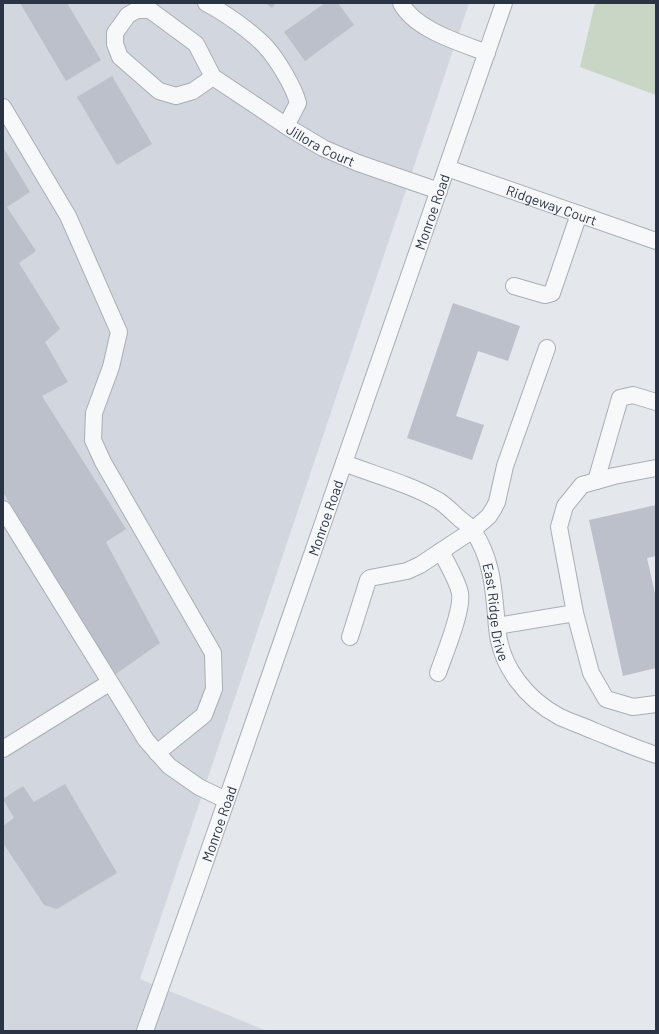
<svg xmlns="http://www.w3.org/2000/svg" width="659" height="1034" font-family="Barlow,sans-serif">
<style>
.built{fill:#d2d6de}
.green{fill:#c9d6c5}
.building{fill:#bbc0ca}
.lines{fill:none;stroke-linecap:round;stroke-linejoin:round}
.minor-casing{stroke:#a9aeb7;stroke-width:18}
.minor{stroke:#f7f8fa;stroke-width:16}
.labels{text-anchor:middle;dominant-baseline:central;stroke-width:3;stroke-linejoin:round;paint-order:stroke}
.street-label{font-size:14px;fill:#2b3445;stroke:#f4f6f9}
</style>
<rect width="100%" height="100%" fill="#e4e7ec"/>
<path class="built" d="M3,3H469L140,979L267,1031H3Z"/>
<path class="green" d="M595,3H656V95L580,67Z"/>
<g class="building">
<path d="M20,3H67L101,60L66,81Z"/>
<path d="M265,3H276L272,8Z"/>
<path d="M325,3H338L354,25L305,61L284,32Z"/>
<path d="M112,76L152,144L117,165L77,97Z"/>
<path d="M3,147L30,192L7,207L36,251L19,263L60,329L45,342L68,382L42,396L126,529L106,542L160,643L113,676L3,492Z"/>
<path d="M453,303L520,326L508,361L478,351L456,416L484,425L472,460L407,438Z"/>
<path d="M656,505V556L647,558L656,598V668L623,676L589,520Z"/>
<path d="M65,784L117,873L57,909L44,905L3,843V826L14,818L3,799L23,786L34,802Z"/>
</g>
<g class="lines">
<g class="minor-casing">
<g id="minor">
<path d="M206,3C224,12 252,32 266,47C277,59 294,87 298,103L286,126"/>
<path d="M401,3C415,30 461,43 487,53"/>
<path id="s1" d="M213,77L193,91L176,96L159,91L120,57L115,44V33L128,15L137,10H150L196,44L213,77L291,129L323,148L358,163L439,191"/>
<path d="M3,107L68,216L119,332L111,367L94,413L93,440L103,462L213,653L214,689L204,715L157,753"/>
<path id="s2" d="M447,168L656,241"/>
<path d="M514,286L545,295L552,293L579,214"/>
<path id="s3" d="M344,463C375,475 410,484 439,501C447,506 453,513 460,519C464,522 470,526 473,531C493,559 494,594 497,627C500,666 526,699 560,717C571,722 583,726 594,731C614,739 635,748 656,755"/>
<path d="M596,481L620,398L633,395L656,402"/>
<path d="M3,509L146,740L169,766L199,787L226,800"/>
<path d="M575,613L591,673L606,699L633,707L656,704"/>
<path d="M497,626L575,613L559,527L565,506L582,485L614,476L656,468"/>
<path d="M350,637L368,580L370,578L407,571L420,565L473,530L489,516L494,508L497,502L505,466L547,348"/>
<path d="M438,673C444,655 463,611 460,593C457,579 447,564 441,551"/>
<path d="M3,749L109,683"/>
<path id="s4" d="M145,1031L197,885L504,3"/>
</g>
</g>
<use href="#minor" class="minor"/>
</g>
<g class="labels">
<g class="street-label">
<text stroke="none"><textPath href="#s1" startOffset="404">Jillora Court</textPath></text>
<text stroke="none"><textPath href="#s2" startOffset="111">Ridgeway Court</textPath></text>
<text stroke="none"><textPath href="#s4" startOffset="868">Monroe Road</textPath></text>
<text stroke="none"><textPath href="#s4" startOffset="544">Monroe Road</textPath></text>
<text stroke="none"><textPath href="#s3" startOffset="233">East Ridge Drive</textPath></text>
<text stroke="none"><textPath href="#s4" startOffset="220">Monroe Road</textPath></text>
</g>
</g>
<rect width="659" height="1034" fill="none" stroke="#2b3445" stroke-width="8"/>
</svg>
